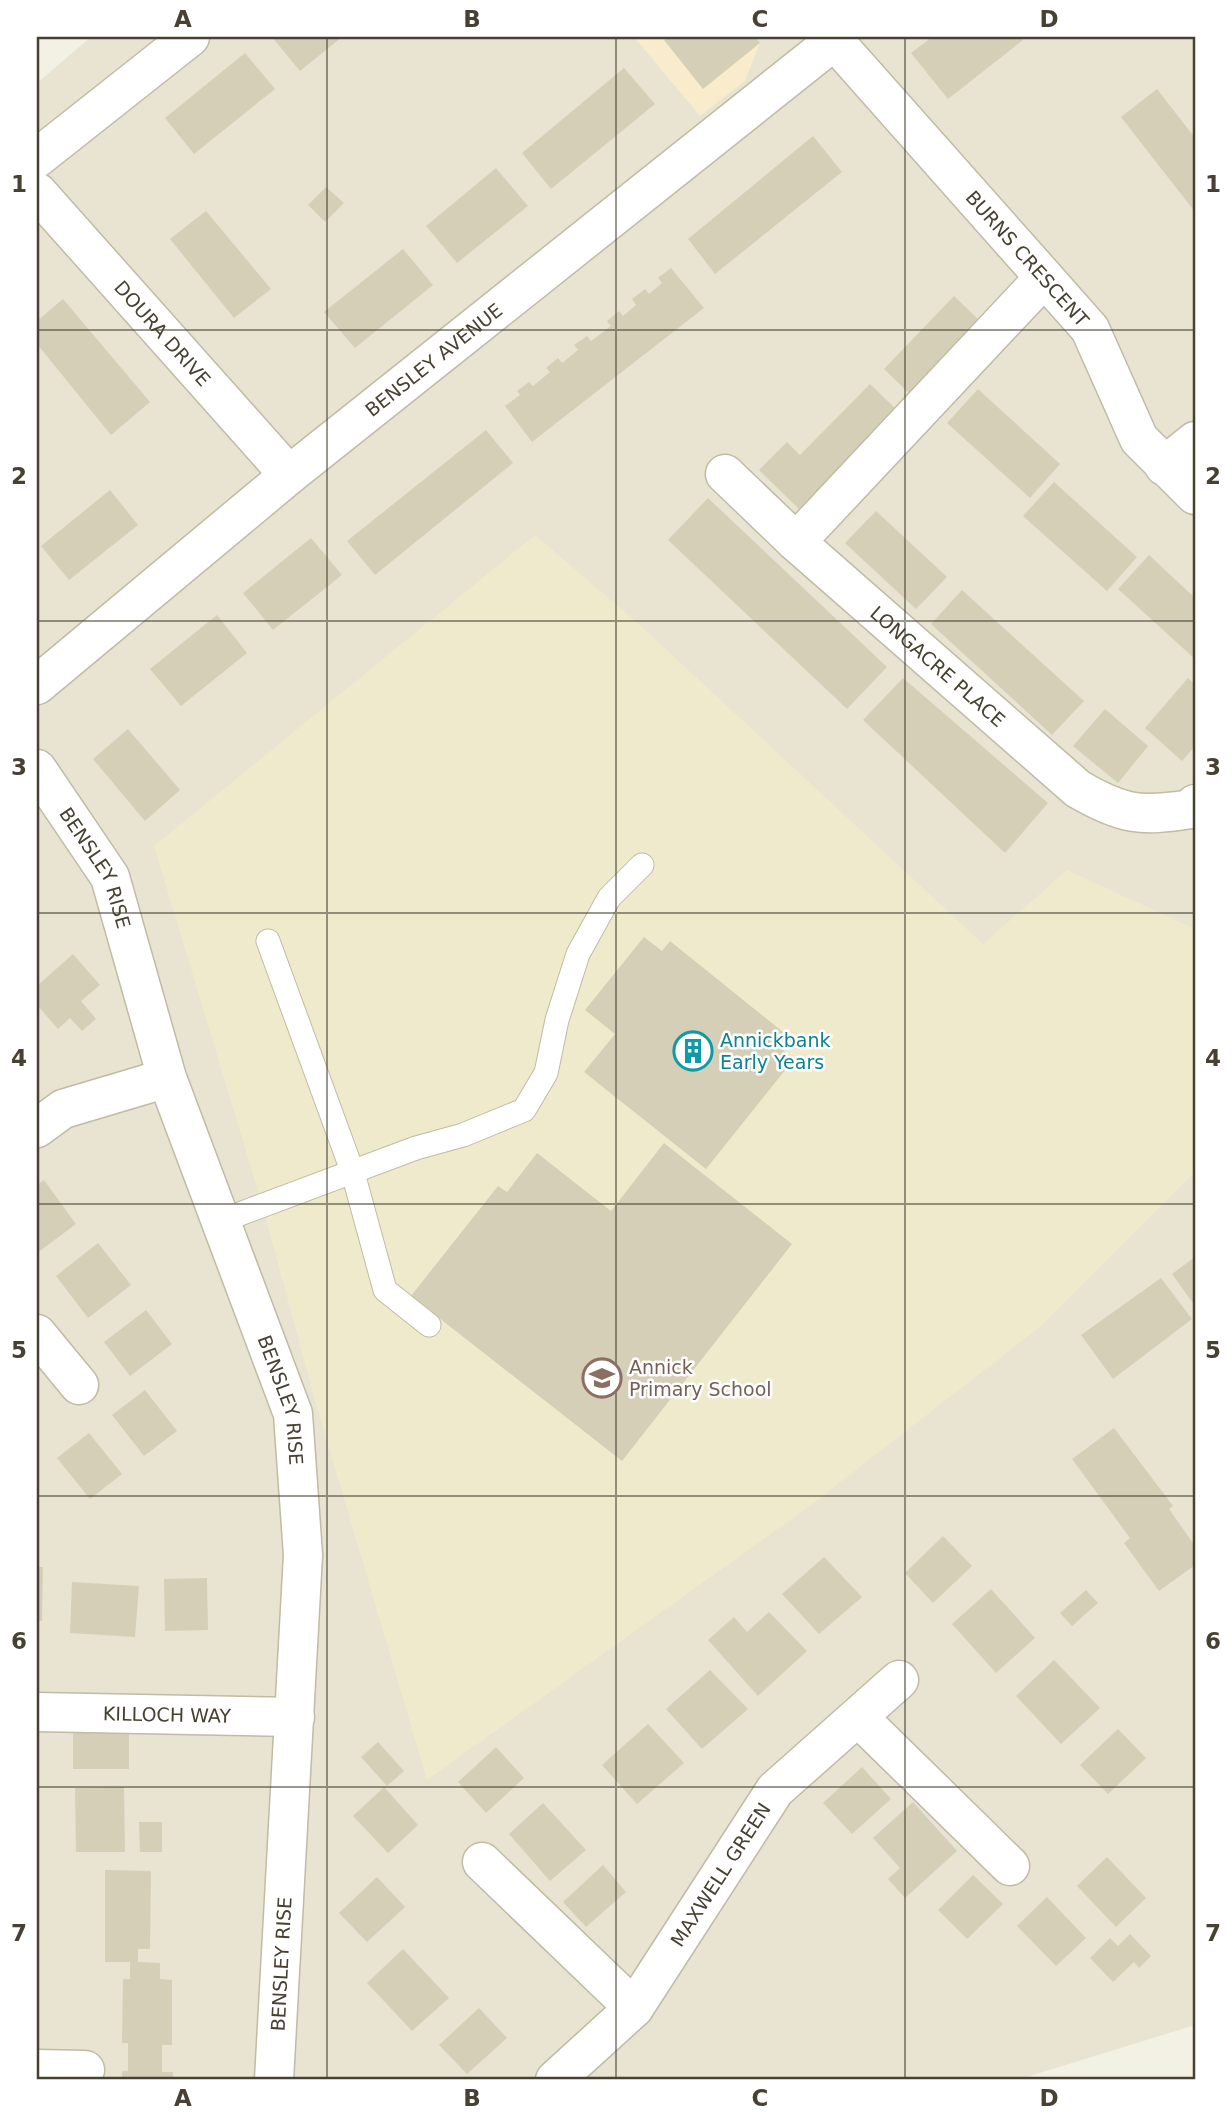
<svg xmlns="http://www.w3.org/2000/svg" width="1232" height="2117" font-family="'DejaVu Sans',sans-serif">
<style>
.residential{fill:#e8e4d1}
.commercial{fill:#f8eccc}
.education{fill:#eeeacb}
.building{fill:#d6cfb8}
.lines{fill:none;stroke-linecap:round;stroke-linejoin:round}
.service-casing{stroke:#c0bba5;stroke-width:25}
.minor-casing{stroke:#c0bba5;stroke-width:41}
.service{stroke:#fff;stroke-width:23}
.minor{stroke:#fff;stroke-width:38}
.grid{fill:none;stroke:#464133;stroke-width:2;stroke-opacity:0.55}
.labels{text-anchor:middle;dominant-baseline:central;stroke-width:5;stroke-linejoin:round;paint-order:stroke}
.street-label{font-size:19px;fill:#464133;stroke:#fff}
.culture-label{font-size:19px;fill:#0d838f;stroke:#fff;text-anchor:start}
.education-label{font-size:19px;fill:#785e54;stroke:#fff;text-anchor:start}
.neatline{fill:none;stroke:#464133;stroke-width:2.5}
.grid-label{font-size:23px;text-anchor:middle;font-weight:bold;fill:#464133}
</style>
<rect width="100%" height="100%" fill="#f3f1e3"/>
<path class="residential" d="M91,37H1195V2025L1017,2080H37V83Z"/>
<path class="commercial" d="M634,37H755L760,43L745,81L700,116Z"/>
<path class="education" d="M535,535L642,627L983,944L1067,870L1195,929V1172L1041,1326L807,1508L427,1780L315,1400L262,1204L154,846Z"/>
<g class="building">
<path d="M272,37H342L300,71Z"/>
<path d="M668,37H755L760,43L703,89L664,40Z"/>
<path d="M932,37H1020L1023,40L948,99L911,53Z"/>
<path d="M245,53L275,89L194,154L165,118Z"/>
<path d="M624,68L655,104L551,189L522,153Z"/>
<path d="M1157,89L1195,138V212L1121,117Z"/>
<path d="M813,136L842,172L715,274L688,239Z"/>
<path d="M496,168L528,206L457,263L426,226Z"/>
<path d="M326,187L344,203L325,222L308,205Z"/>
<path d="M206,211L271,289L234,318L170,239Z"/>
<path d="M403,249L433,285L355,348L324,312Z"/>
<path d="M671,268L704,308L532,442L505,406L520,395L517,391L529,382L533,386L550,372L546,368L558,358L562,363L578,350L574,345L587,336L591,341L611,326L607,321L619,311L623,316L636,305L632,299L645,289L649,294L662,283L658,278Z"/>
<path d="M954,296L981,322L911,395L884,369Z"/>
<path d="M63,299L150,402L111,435L37,344V321Z"/>
<path d="M870,384L897,410L799,509L759,470L787,442L800,455Z"/>
<path d="M978,389L1060,464L1030,498L947,423Z"/>
<path d="M486,430L513,463L375,575L347,541Z"/>
<path d="M1054,482L1137,557L1107,591L1023,516Z"/>
<path d="M110,490L138,525L69,580L41,546Z"/>
<path d="M708,498L887,667L847,709L668,540Z"/>
<path d="M876,511L947,577L916,609L845,543Z"/>
<path d="M311,538L342,575L273,630L243,593Z"/>
<path d="M1149,555L1195,598V659L1118,589Z"/>
<path d="M962,590L1084,701L1052,735L931,624Z"/>
<path d="M217,615L247,653L181,706L150,669Z"/>
<path d="M903,678L1048,803L1005,853L863,720Z"/>
<path d="M1188,678L1195,685V746L1182,761L1145,728Z"/>
<path d="M1105,709L1148,746L1118,783L1073,746Z"/>
<path d="M128,729L180,790L145,821L93,759Z"/>
<path d="M644,937L662,951L670,941L783,1032L774,1043L794,1059L706,1169L584,1072L615,1034L585,1010Z"/>
<path d="M73,954L100,985L81,1001L96,1019L82,1031L70,1018L58,1029L37,1005V986Z"/>
<path d="M664,1143L792,1244L622,1461L411,1296L498,1186L507,1192L537,1153L611,1211Z"/>
<path d="M44,1180L76,1224L37,1253V1185Z"/>
<path d="M98,1243L131,1285L88,1318L56,1276Z"/>
<path d="M1195,1257V1306L1172,1274Z"/>
<path d="M1161,1278L1192,1319L1113,1379L1081,1335Z"/>
<path d="M146,1310L172,1344L130,1376L104,1342Z"/>
<path d="M145,1390L177,1431L144,1456L112,1415Z"/>
<path d="M1114,1428L1173,1506L1169,1509L1195,1546V1565L1159,1591L1124,1543L1130,1538L1072,1459Z"/>
<path d="M89,1433L122,1474L90,1499L57,1458Z"/>
<path d="M943,1536L972,1566L933,1603L905,1573Z"/>
<path d="M824,1557L862,1597L819,1634L782,1594Z"/>
<path d="M37,1567H43L42,1621H37Z"/>
<path d="M207,1578L208,1630L165,1631L164,1579Z"/>
<path d="M72,1582L139,1586L135,1637L70,1633Z"/>
<path d="M991,1589L1035,1638L996,1673L952,1624Z"/>
<path d="M1086,1590L1098,1603L1072,1626L1060,1613Z"/>
<path d="M769,1612L807,1651L758,1696L708,1640L734,1617L747,1632Z"/>
<path d="M1054,1660L1100,1708L1061,1744L1016,1696Z"/>
<path d="M710,1670L748,1709L702,1749L666,1709Z"/>
<path d="M648,1724L684,1763L637,1804L602,1765Z"/>
<rect x="73" y="1728" width="56" height="41"/>
<path d="M1118,1729L1146,1758L1108,1794L1080,1765Z"/>
<path d="M378,1742L404,1771L387,1786L361,1757Z"/>
<path d="M496,1747L524,1778L486,1813L458,1782Z"/>
<path d="M862,1767L891,1799L852,1834L823,1803Z"/>
<path d="M124,1787L125,1852H76L75,1788Z"/>
<path d="M384,1787L418,1825L388,1853L353,1816Z"/>
<path d="M913,1802L957,1851L905,1898L888,1879L900,1868L873,1838Z"/>
<path d="M543,1803L586,1850L550,1881L509,1834Z"/>
<path d="M139,1822H162V1852H140Z"/>
<path d="M1107,1857L1146,1898L1116,1927L1077,1886Z"/>
<path d="M603,1865L626,1892L586,1927L563,1902Z"/>
<path d="M105,1870L151,1871L150,1949H138V1962L160,1963V1979L172,1980V2045H162V2072H173V2080H122V2071H128V2043H122L123,1979H130V1962H105Z"/>
<path d="M973,1875L1003,1904L967,1939L938,1910Z"/>
<path d="M377,1877L405,1907L367,1942L339,1913Z"/>
<path d="M1047,1897L1086,1938L1056,1966L1017,1926Z"/>
<path d="M1130,1934L1151,1956L1139,1968L1134,1962L1113,1982L1090,1958L1110,1938L1118,1946Z"/>
<path d="M403,1949L449,1998L412,2031L367,1983Z"/>
<path d="M479,2008L507,2038L467,2074L439,2045Z"/>
</g>
<g class="lines">
<g class="service-casing">
<g id="service">
<path d="M268,941L353,1173L385,1290L429,1325"/>
<path d="M221,1221L416,1148L463,1135L524,1110L546,1073L557,1020L578,954L609,898L642,865"/>
</g>
</g>
<g class="minor-casing">
<g id="minor">
<path id="s1" d="M831,37L1090,329L1139,439L1195,495"/>
<path d="M37,158L190,37"/>
<path id="s2" d="M37,192L289,475"/>
<path d="M1164,466L1195,441"/>
<path id="s3" d="M725,474L796,542L1078,789C1123,815 1140,817 1191,809L1195,804"/>
<path d="M796,542L1043,279"/>
<path id="s4" d="M37,685L289,475L839,37"/>
<path id="s5" d="M37,769L110,877L167,1078L293,1414L303,1555L274,2080"/>
<path d="M37,1128L63,1109L167,1078"/>
<path d="M37,1334L79,1385"/>
<path id="s6" d="M37,1712L295,1717"/>
<path d="M858,1717L1010,1866"/>
<path d="M482,1862L634,2008"/>
<path d="M37,2069L85,2070"/>
<path id="s7" d="M555,2080L634,2008L775,1790L899,1680"/>
</g>
</g>
<use href="#service" class="service"/>
<use href="#minor" class="minor"/>
</g>
<path class="grid" d="M327,37V2080M616,37V2080M905,37V2080M37,330H1195M37,621H1195M37,913H1195M37,1204H1195M37,1496H1195M37,1787H1195"/>
<defs>
<g id="building-ring" transform="scale(2.0125)"><circle r="9.5" fill="#fff" stroke="#0f9aa8" stroke-width="1.5"/><path d="M-4-6H4V6H1V3H-1V6H-4ZM-2.5-4.3h1.7v1.8h-1.7ZM.8-4.3h1.7v1.8H.8ZM-2.5-1h1.7V.8h-1.7ZM.8-1h1.7V.8H.8Z" fill="#0f9aa8"/></g>
<g id="school-ring" transform="scale(2.0125)"><circle r="9.5" fill="#fff" stroke="#8d6e63" stroke-width="1.5"/><path d="M0-5L7-2L0 1L-7-2ZM-4 1L0 2.5L4 1V4Q0 6-4 4Z" fill="#8d6e63"/></g>
</defs>
<g fill-rule="evenodd">
<use href="#building-ring" x="693" y="1051"/>
<use href="#school-ring" x="602" y="1378"/>
</g>
<g class="labels">
<g class="street-label">
<text stroke="none"><textPath href="#s1" startOffset="296">BURNS CRESCENT</textPath></text>
<text stroke="none"><textPath href="#s2" startOffset="189">DOURA DRIVE</textPath></text>
<text stroke="none"><textPath href="#s4" startOffset="513">BENSLEY AVENUE</textPath></text>
<text stroke="none"><textPath href="#s3" startOffset="287">LONGACRE PLACE</textPath></text>
<text stroke="none"><textPath href="#s5" startOffset="116">BENSLEY RISE</textPath></text>
<text stroke="none"><textPath href="#s5" startOffset="682">BENSLEY RISE</textPath></text>
<text stroke="none"><textPath href="#s6" startOffset="130">KILLOCH WAY</textPath></text>
<text stroke="none"><textPath href="#s7" startOffset="266">MAXWELL GREEN</textPath></text>
<text transform="translate(281 1964) rotate(-87)">BENSLEY RISE</text>
</g>
<g class="culture-label">
<text x="720" y="1040">Annickbank<tspan x="720" dy="22">Early Years</tspan></text>
</g>
<g class="education-label">
<text x="629" y="1367">Annick<tspan x="629" dy="22">Primary School</tspan></text>
</g>
</g>
<rect width="1232" height="2117" fill="none" stroke="#ffffff" stroke-width="77"/>
<rect x="38" y="38" width="1156" height="2040" class="neatline"/>
<g class="grid-label">
<text x="183" y="27">A</text>
<text x="472" y="27">B</text>
<text x="760" y="27">C</text>
<text x="1049" y="27">D</text>
<text x="19" y="192">1</text>
<text x="1213" y="192">1</text>
<text x="19" y="484">2</text>
<text x="1213" y="484">2</text>
<text x="19" y="775">3</text>
<text x="1213" y="775">3</text>
<text x="19" y="1066">4</text>
<text x="1213" y="1066">4</text>
<text x="19" y="1358">5</text>
<text x="1213" y="1358">5</text>
<text x="19" y="1649">6</text>
<text x="1213" y="1649">6</text>
<text x="19" y="1941">7</text>
<text x="1213" y="1941">7</text>
<text x="183" y="2106">A</text>
<text x="472" y="2106">B</text>
<text x="760" y="2106">C</text>
<text x="1049" y="2106">D</text>
</g>
</svg>
